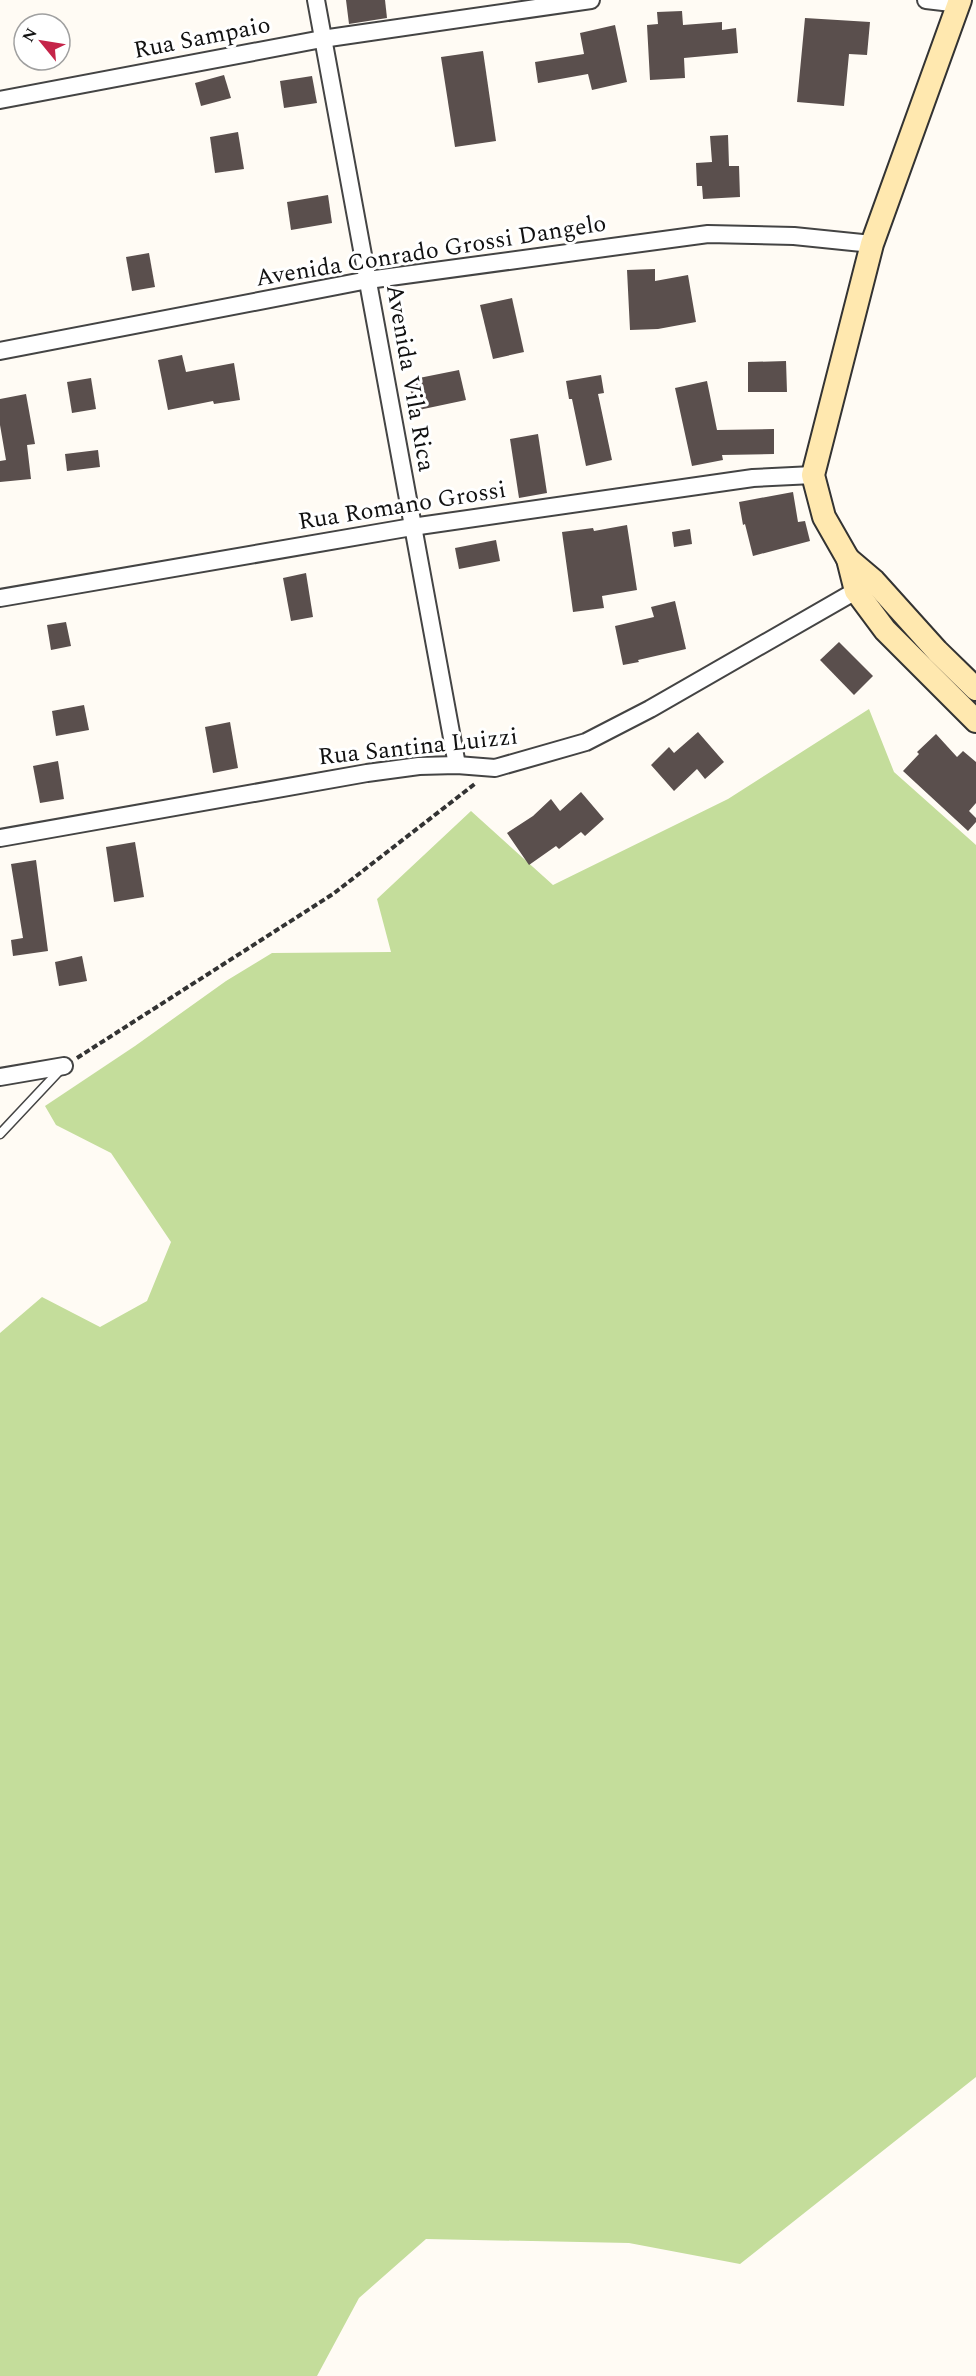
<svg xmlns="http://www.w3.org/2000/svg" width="976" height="2376" font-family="Spectral,serif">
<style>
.forest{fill:#c4dd9b}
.building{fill:#5a4f4d}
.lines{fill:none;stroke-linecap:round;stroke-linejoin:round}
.lane-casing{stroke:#444;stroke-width:11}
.street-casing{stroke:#444;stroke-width:20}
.secondary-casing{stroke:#333;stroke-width:26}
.path{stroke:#333;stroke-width:4;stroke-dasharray:6 3;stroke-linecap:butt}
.lane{stroke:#fff;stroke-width:8}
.street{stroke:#fff;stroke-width:16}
.secondary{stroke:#ffe8af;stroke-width:22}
.labels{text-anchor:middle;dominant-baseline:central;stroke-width:6;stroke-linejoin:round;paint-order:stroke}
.street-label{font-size:24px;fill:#111;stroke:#fff}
</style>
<rect width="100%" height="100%" fill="#fffbf4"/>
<path class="forest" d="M869,709L894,772L976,845V2077L740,2264L629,2243L426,2239L359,2298L317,2376H0V1333L42,1297L100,1327L147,1301L171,1242L111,1153L56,1125L45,1106L135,1046L226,981L272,953L391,952L377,899L471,811L553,885L728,799Z"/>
<g class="building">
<path d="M346,0H385L387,18L349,24Z"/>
<path d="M682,11L683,25L722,22V30L736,28L738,53L684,58L685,78L650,80L647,25L658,24L657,12Z"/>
<path d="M805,18L870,22L867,55L849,54L844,106L797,102Z"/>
<path d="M615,25L627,82L592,90L588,74L538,83L535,62L584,54L580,33Z"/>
<path d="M483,51L496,141L455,147L441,57Z"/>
<path d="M224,75L231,98L201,106L195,83Z"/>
<path d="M312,76L317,103L284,108L280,81Z"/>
<path d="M238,132L244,169L215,173L210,137Z"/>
<path d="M728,135L729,166H739L740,197L703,199L702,186H697L696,163L712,162L710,136Z"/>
<path d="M328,195L332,223L291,230L287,202Z"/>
<path d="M149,253L155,287L132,291L126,257Z"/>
<path d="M655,269V281L688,275L696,322L658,329L630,330L627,270Z"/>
<path d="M512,298L524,352L493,359L480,305Z"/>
<path d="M182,355L186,372L234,363L240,400L214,404L213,401L168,410L158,360Z"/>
<path d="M786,361L787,392H748V362Z"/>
<path d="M459,370L466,400L414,411L409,380Z"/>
<path d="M601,375L604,393L598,394L612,460L586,466L572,399H569L566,381Z"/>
<path d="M91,378L96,409L72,413L67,382Z"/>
<path d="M707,381L717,430L774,429V454L722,455L723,460L692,466L675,388Z"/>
<path d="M26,394L35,444L27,445L31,479L0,482V461L6,460L0,425V399Z"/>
<path d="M538,434L547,493L519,498L510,439Z"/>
<path d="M98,450L100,467L67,471L65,454Z"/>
<path d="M793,492L798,522L805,521L810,541L753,556L745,524L743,525L739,502Z"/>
<path d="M627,525L637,590L602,596L604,608L573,612L562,532L593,528L594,531Z"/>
<path d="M690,529L692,544L674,547L672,532Z"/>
<path d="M496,540L500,561L459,569L455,548Z"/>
<path d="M306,573L313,617L291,621L283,578Z"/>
<path d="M675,601L686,649L638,660L639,662L623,665L615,626L654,617L651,607Z"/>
<path d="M66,622L71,646L51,650L47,625Z"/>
<path d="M839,642L873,676L854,695L820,660Z"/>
<path d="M84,705L89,730L56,736L52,711Z"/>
<path d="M230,722L238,768L213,773L205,727Z"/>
<path d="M698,732L724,762L705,779L697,769L674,791L651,765L669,747L674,753Z"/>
<path d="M936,734L957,757L963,751L976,762V803L969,811L976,818V822L968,831L903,771L919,754L917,752Z"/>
<path d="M58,761L64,799L40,803L33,766Z"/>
<path d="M581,792L604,819L585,836L581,832L559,849L556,846L529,865L507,833L533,816L551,799L560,811Z"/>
<path d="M135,842L144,897L114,902L106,847Z"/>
<path d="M36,860L48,951L13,956L11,940L23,938L11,864Z"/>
<path d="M82,956L87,981L59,986L55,962Z"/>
</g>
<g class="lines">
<g class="lane-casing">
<path id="lane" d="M0,1134L61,1069"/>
</g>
<g class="street-casing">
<g id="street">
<path d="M316,0L457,765"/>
<path d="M926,0L960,4"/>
<path d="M0,100L322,39L591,0"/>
<path d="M0,351L368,280L708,234L794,236L872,244"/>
<path d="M0,598L412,527L753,478L813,475"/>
<path d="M0,838L367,773L419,766L457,765L495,768L586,742L650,709L866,585"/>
<path d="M0,1077L64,1066"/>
</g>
</g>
<g class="secondary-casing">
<g id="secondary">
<path d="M960,0L872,244L813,475L824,517L848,559L856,591L885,630L976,721"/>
<path d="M848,559L874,581L937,651L976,689"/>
</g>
</g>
<path class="path" d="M77,1058L333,894L476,783"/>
<use href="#lane" class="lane"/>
<use href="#street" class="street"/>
<use href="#secondary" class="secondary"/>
</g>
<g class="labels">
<g class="street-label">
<text transform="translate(202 38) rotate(-11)">Rua Sampaio</text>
<text transform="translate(431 251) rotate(-9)">Avenida Conrado Grossi Dangelo</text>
<text transform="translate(410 378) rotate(80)">Avenida Vila Rica</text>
<text transform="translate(402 506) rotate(-9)">Rua Romano Grossi</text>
<text transform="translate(418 747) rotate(-6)">Rua Santina Luizzi</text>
</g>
</g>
<g transform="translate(42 42) rotate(300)"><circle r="28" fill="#ffffff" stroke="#a0a0a0" stroke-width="1.5"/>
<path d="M0-4.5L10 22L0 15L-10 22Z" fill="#c52449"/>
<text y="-9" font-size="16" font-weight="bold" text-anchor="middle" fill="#111111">N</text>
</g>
</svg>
